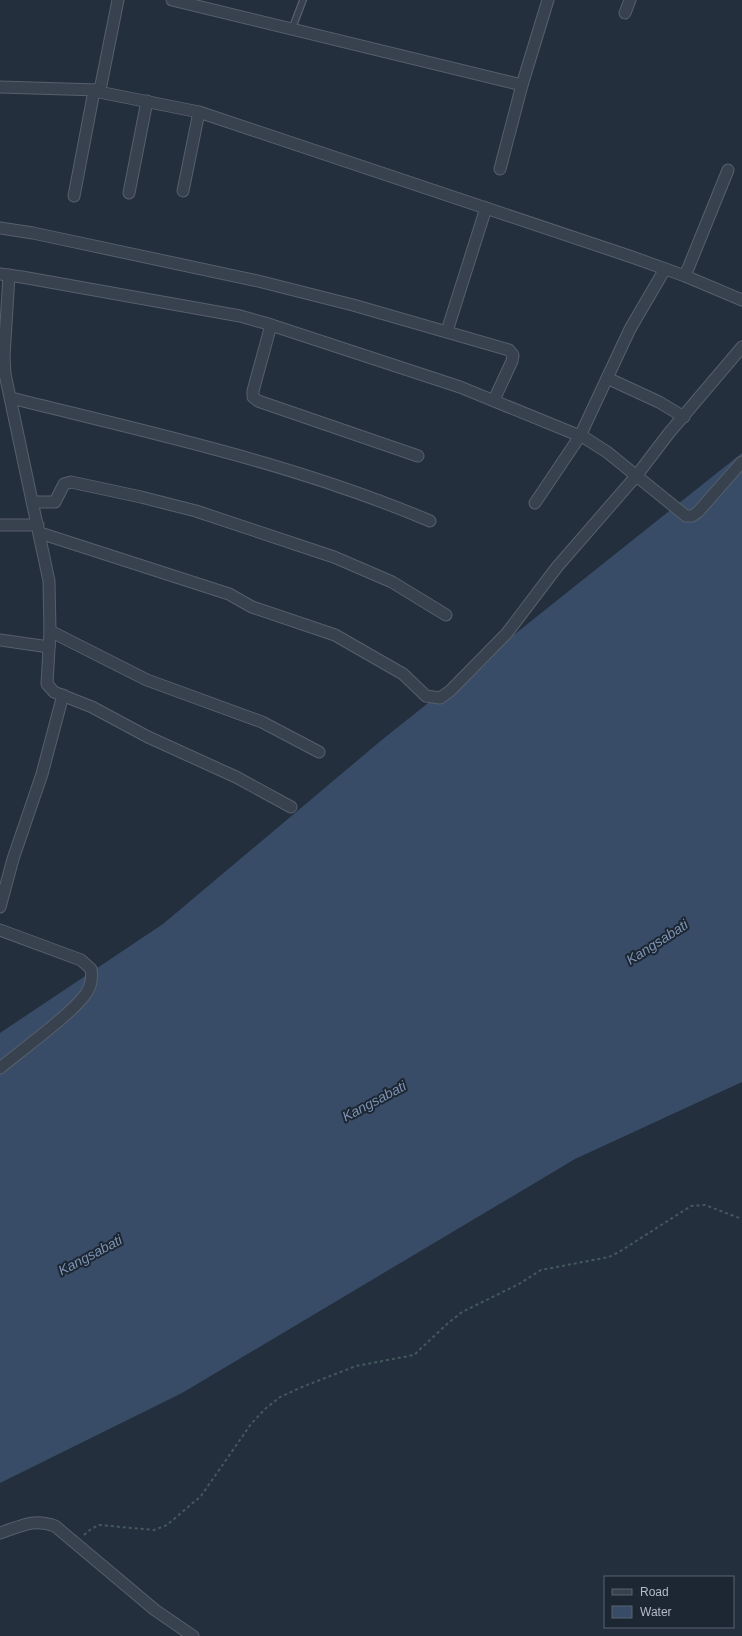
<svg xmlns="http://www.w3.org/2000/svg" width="742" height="1636" font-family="Arial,sans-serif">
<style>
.water{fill:#394c67}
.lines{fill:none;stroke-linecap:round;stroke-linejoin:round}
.service-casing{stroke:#565f6c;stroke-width:8}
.minor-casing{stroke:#565f6c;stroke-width:13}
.path{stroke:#44595c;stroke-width:2;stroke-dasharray:3 3;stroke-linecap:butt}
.service{stroke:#38414e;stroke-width:5.5}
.minor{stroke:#38414e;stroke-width:11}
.labels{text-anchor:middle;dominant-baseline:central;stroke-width:4;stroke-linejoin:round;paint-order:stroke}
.water-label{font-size:14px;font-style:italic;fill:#7c92b1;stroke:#1d2633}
</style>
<rect width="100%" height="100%" fill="#242f3e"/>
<path class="water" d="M742,453V1082L575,1159L182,1393L0,1483V1033L163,924L383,739Z"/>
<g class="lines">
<g class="service-casing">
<path id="service" d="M292,29L303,0"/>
</g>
<g class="minor-casing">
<g id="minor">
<path d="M172,0L522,85"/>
<path d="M625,13L630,0"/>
<path d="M0,87L98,90L101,85L118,0"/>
<path d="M500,169L522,85L548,0"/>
<path d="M183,191L199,112"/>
<path d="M129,193L147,101"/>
<path d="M74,196L94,91L199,112L632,257L685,276L742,300"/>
<path d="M0,228L33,233L258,281L353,305L509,350L513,355L512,361L494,400"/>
<path d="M0,274L22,277L240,316L265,323L460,387L585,438L607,452L686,516H692L698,512L742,462"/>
<path d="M9,275L4,356L5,374L49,581L50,631L47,684L54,692L92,707L148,737L236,777L291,807"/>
<path d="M685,276L728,170"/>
<path d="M271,325L253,391V397L258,401L418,456"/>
<path d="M447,331L486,208"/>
<path d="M607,378L659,402L684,417"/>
<path d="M11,398C152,433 296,464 430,521"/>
<path d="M33,502H55L64,484L71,482L141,497L196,511L334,557L392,582L446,615"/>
<path d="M535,503L580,436L630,329L665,269"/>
<path d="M0,525H38"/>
<path d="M40,533L229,594L252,607L335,635L403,674L426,696L440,698L450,691L507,633L557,567L637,475L669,433L742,347"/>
<path d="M50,631L147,680L262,722L319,752"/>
<path d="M0,640L49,647"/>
<path d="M0,907L13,859L42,774L63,695"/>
<path d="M0,930L81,960L91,969C92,976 92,983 88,990C80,1008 19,1052 0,1068"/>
<path d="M0,1533C21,1526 34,1518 55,1526L155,1610L193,1636"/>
</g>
</g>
<path class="path" d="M84,1535L91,1529L99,1525L154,1530L167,1525L201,1496L251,1424L265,1409L280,1397L302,1387L356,1366L414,1355L447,1324L462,1312L519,1284L541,1270L609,1257L619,1252L691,1206L705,1205L742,1219"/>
<use href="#service" class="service"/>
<use href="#minor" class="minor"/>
</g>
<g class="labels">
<g class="water-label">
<text transform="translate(657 942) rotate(-33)">Kangsabati</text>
<text transform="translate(374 1101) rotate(-28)">Kangsabati</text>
<text transform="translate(90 1255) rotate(-28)">Kangsabati</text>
</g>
</g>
<rect x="604" y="1576" width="130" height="52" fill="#1d2633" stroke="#59626f"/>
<rect x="612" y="1589" width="20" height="6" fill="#38414e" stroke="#59626f"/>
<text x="640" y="1596" font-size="12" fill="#b4bcc9">Road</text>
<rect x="612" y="1606" width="20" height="12" fill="#394c67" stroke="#59626f"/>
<text x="640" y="1616" font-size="12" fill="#b4bcc9">Water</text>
</svg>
